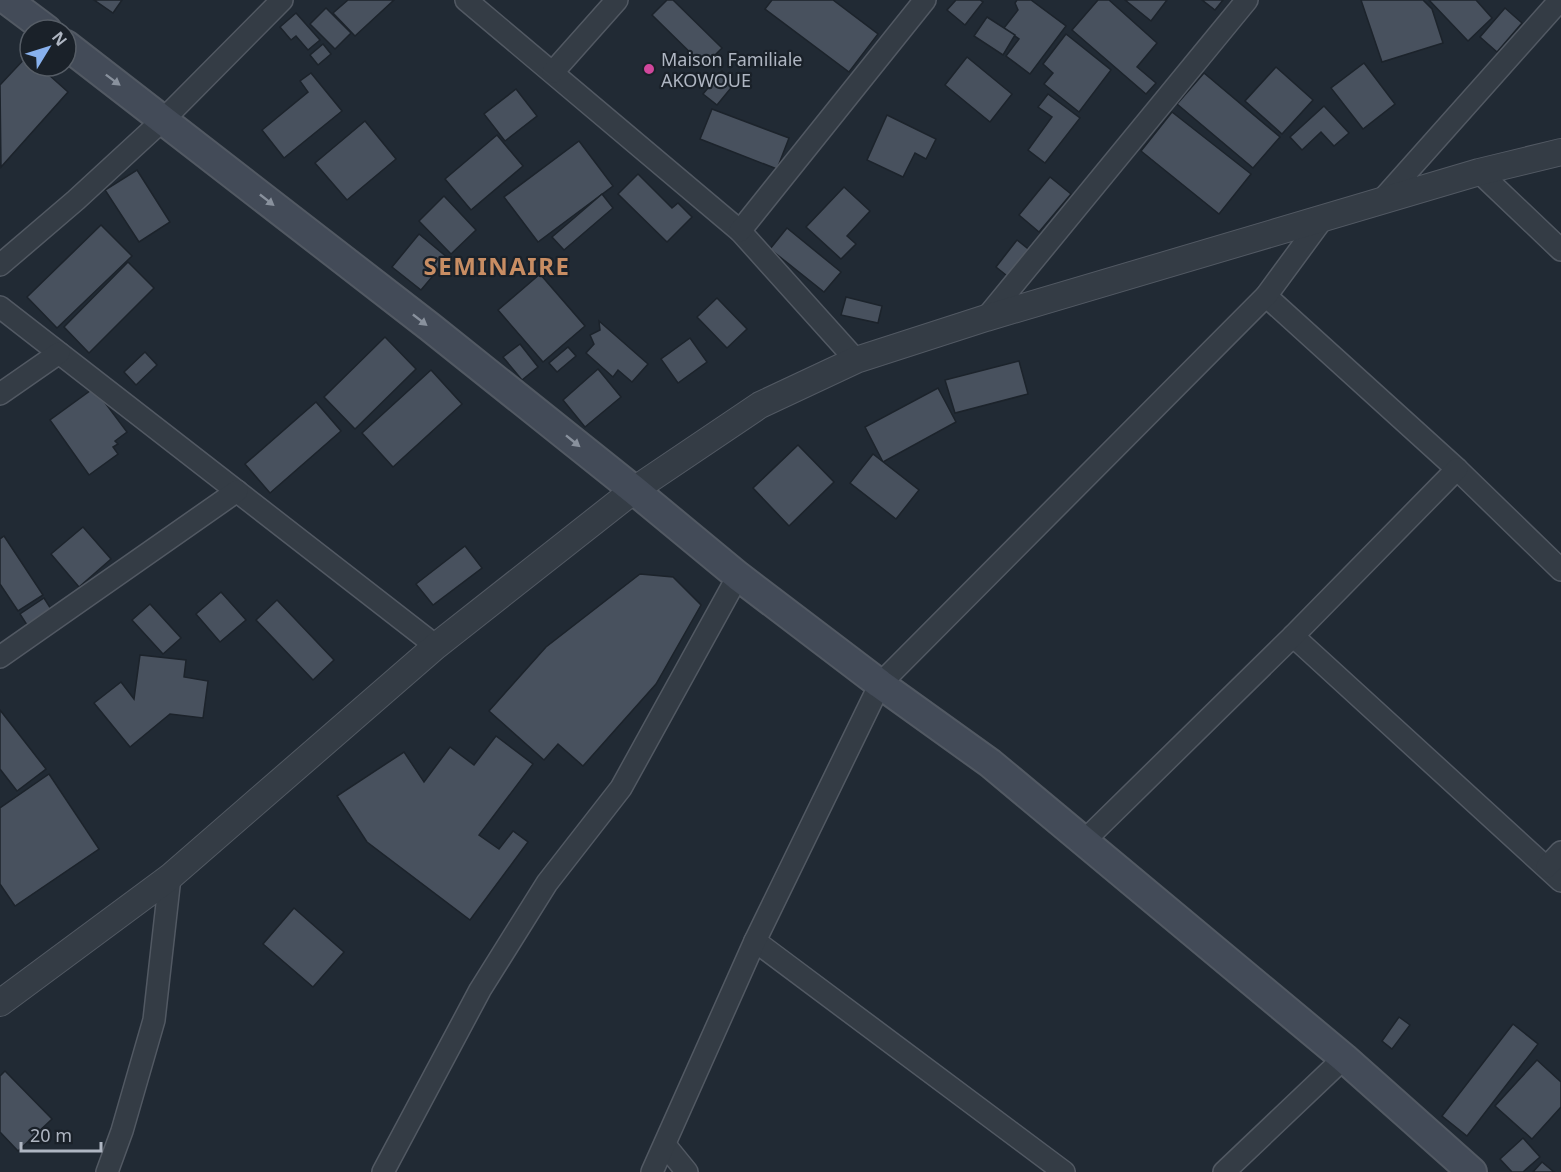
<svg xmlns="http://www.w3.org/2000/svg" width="1561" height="1172" font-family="'Noto Sans',sans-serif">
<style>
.building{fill:#48515e;stroke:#1c232b;stroke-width:1.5}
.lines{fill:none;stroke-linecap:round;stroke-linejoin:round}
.minor-casing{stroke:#525963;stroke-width:24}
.tertiary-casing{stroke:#525963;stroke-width:28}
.secondary-casing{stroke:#525963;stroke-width:32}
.minor{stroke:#343c45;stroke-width:21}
.tertiary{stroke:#343c45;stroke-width:26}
.secondary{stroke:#434b58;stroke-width:28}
.oneway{fill:#89919d}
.hotel-dot{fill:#d1479c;stroke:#1a2129;stroke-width:2}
.labels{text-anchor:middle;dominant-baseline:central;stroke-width:4.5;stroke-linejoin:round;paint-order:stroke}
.poi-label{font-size:18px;fill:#afb6c2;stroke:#1a2129;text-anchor:start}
.district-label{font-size:24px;font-weight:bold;letter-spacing:1.5px;fill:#c88d63;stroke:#1a2129}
</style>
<rect width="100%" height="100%" fill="#212a34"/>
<g class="building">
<path d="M94,0H122L113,13Z"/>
<path d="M348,0H394L355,36L333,13Z"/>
<path d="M667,0H673L722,48L704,66L652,15Z"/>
<path d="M772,0H833L878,34L849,72L765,9Z"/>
<path d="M956,0H980L983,2L965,25L947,10Z"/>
<path d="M1017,0H1031L1066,26L1030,74L1006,56L1019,39L1004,28L1018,10L1015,3Z"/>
<path d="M1098,0H1109L1157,43L1137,67L1156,83L1146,94L1072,30Z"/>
<path d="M1125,0H1167L1151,21Z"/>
<path d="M1202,0H1223L1215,10Z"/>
<path d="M1361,0H1423L1432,9L1443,43L1382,62Z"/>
<path d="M1429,0H1476L1492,18L1468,41Z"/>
<path d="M326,8L351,33L335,49L310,24Z"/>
<path d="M1505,8L1522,23L1497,52L1480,37Z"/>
<path d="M296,13L320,40L308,50L296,36L291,40L280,27Z"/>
<path d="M987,17L1015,35L1003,55L974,36Z"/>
<path d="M1066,34L1111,70L1079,112L1044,84L1053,73L1043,64Z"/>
<path d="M323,44L331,54L318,65L310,55Z"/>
<path d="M28,55L30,57V66H39L68,92L1,167L0,85Z"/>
<path d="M967,57L1012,94L990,122L945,85Z"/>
<path d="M1364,63L1395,104L1363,129L1331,88Z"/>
<path d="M1276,67L1313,100L1282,134L1245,101Z"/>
<path d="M722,71L735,83L717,105L703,94Z"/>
<path d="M311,73L342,111L284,158L262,130L308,92L300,81Z"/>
<path d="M1204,73L1280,137L1253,168L1177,104Z"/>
<path d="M516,89L537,116L505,141L484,114Z"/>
<path d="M1048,94L1080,118L1045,163L1028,150L1052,117L1038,107Z"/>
<path d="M1324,106L1349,133L1334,146L1321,132L1302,150L1290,137Z"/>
<path d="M712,109L789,138L777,169L700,139Z"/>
<path d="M1172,112L1251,174L1219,214L1141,151Z"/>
<path d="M887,115L936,139L926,159L915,153L903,177L867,160Z"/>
<path d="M365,121L396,159L347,200L315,163Z"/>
<path d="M497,135L523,166L471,210L445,179Z"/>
<path d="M579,141L613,186L538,242L504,197Z"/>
<path d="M137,170L170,222L139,242L105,190Z"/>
<path d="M638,174L672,208L678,203L692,217L667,242L618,194Z"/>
<path d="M1050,177L1071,194L1039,232L1019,215Z"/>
<path d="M844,187L870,211L847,236L856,244L841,259L806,227Z"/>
<path d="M602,194L613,208L564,250L552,237Z"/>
<path d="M444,196L476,230L451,254L419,221Z"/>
<path d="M101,225L132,256L57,328L27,297Z"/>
<path d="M787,228L841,272L824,292L770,249Z"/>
<path d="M419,234L448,258L421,290L392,267Z"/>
<path d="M1017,240L1032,252L1011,279L996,267Z"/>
<path d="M128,262L154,288L89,353L64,327Z"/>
<path d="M540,274L585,326L543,362L498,310Z"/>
<path d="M846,297L882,306L878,323L841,315Z"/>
<path d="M717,298L747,329L727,348L697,317Z"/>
<path d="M599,321L648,364L632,382L618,370L613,377L586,353L594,344L590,335L600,330Z"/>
<path d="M385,337L416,369L355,429L324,397Z"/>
<path d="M690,338L707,362L678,383L661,359Z"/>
<path d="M520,344L538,367L522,380L503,357Z"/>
<path d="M568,347L576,356L557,372L549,363Z"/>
<path d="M145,352L157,365L136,385L124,372Z"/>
<path d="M1019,361L1028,394L955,413L945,380Z"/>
<path d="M598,369L621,397L585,427L563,400Z"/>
<path d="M431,370L462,404L393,467L362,433Z"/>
<path d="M94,388L127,432L115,441L118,444L113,447L118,454L89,475L50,420Z"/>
<path d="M938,388L956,422L883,462L865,427Z"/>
<path d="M316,402L341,431L270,493L245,464Z"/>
<path d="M798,445L834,482L789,526L753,488Z"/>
<path d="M873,454L919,490L896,519L850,483Z"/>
<path d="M83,527L111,559L79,587L51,554Z"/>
<path d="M4,536L43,595L18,611L0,584V539Z"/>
<path d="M465,546L482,568L433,605L416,584Z"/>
<path d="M640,574L673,577L701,605L656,684L583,766L558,744L544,760L489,711L546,647Z"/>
<path d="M221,592L246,620L220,642L196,614Z"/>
<path d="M44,598L51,609L27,625L20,614Z"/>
<path d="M277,600L334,660L313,680L256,620Z"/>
<path d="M150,604L181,638L163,654L132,620Z"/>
<path d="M140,655L186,660L184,677L208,681L203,718L170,714L130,747L94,703L121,682L134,699Z"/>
<path d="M0,710L46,769L17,791L0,769Z"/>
<path d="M496,736L533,764L479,835L499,849L513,831L528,842L470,920L367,842L337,796L404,752L424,782L450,747L474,765Z"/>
<path d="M49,774L99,849L15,906L0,884V808Z"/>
<path d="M294,908L344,952L313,987L263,944Z"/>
<path d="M1399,1017L1410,1025L1392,1049L1382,1041Z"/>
<path d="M1513,1024L1538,1044L1467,1136L1442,1116Z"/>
<path d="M1537,1060L1561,1082V1107L1532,1139L1495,1106Z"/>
<path d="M5,1071L52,1119L18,1151L0,1132V1076Z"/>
<path d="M1523,1138L1540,1157L1523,1172H1512L1500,1159Z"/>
<path d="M1542,1162L1554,1172H1533Z"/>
</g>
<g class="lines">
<g class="minor-casing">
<g id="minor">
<path d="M466,0L740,231L856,360"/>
<path d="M553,72L617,0"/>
<path d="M1479,172L1561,250"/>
<path d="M1382,200L1560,0"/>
<path d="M740,231L925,0"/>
<path d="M0,265L76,200L164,119L282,0"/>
<path d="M1266,296L1457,469L1561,570"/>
<path d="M0,307L436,646"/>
<path d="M986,318L1247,0"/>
<path d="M0,394L59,353"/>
<path d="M1293,636L1561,881"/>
<path d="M0,657L237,491"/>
<path d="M1084,841L1293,636L1457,469"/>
<path d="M1547,867L1561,852"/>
<path d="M755,941L1064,1172"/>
<path d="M665,1145L687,1172"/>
<path d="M107,1172L122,1131L154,1020L170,877"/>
<path d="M383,1172L480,990L547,883L621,788L738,576"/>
<path d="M652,1172L755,941L880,684L1266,296L1324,217"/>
<path d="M1224,1172L1344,1058"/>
</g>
</g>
<g class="tertiary-casing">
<path id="tertiary" d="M0,1003L170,877L436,646L634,490L760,405L856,360L986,318L1479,172L1561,152"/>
</g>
<g class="secondary-casing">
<g id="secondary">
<path d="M7,0L47,30"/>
<path d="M66,45L430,327L634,490L738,576L880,684L990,763L1344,1058L1472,1172"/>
</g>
</g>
<use href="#minor" class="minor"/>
<use href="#tertiary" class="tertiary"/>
<use href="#secondary" class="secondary"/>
</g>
<defs><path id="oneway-solid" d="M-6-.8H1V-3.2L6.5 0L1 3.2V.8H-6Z" transform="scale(1.5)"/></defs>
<g class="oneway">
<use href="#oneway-solid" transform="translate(113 80) rotate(37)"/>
<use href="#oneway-solid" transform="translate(267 200) rotate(38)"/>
<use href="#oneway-solid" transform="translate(420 320) rotate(38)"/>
<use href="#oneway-solid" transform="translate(573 441) rotate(39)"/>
</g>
<circle class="hotel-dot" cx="649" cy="69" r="6"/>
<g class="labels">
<g class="poi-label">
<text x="661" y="59">Maison Familiale<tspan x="661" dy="21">AKOWOUE</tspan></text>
</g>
<g class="district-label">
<text x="497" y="265">SEMINAIRE</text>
</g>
</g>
<g transform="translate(48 48) rotate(52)"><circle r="28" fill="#1a2129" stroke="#565d66" stroke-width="1.5"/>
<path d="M0-4.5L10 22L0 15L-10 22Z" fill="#88b1ed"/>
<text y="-9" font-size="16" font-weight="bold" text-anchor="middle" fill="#afb6c2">N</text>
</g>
<path d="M21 1142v9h80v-9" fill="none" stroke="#afb6c2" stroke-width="3"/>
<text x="30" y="1142" font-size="18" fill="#afb6c2" stroke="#1a2129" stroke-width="4.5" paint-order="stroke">20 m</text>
</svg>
